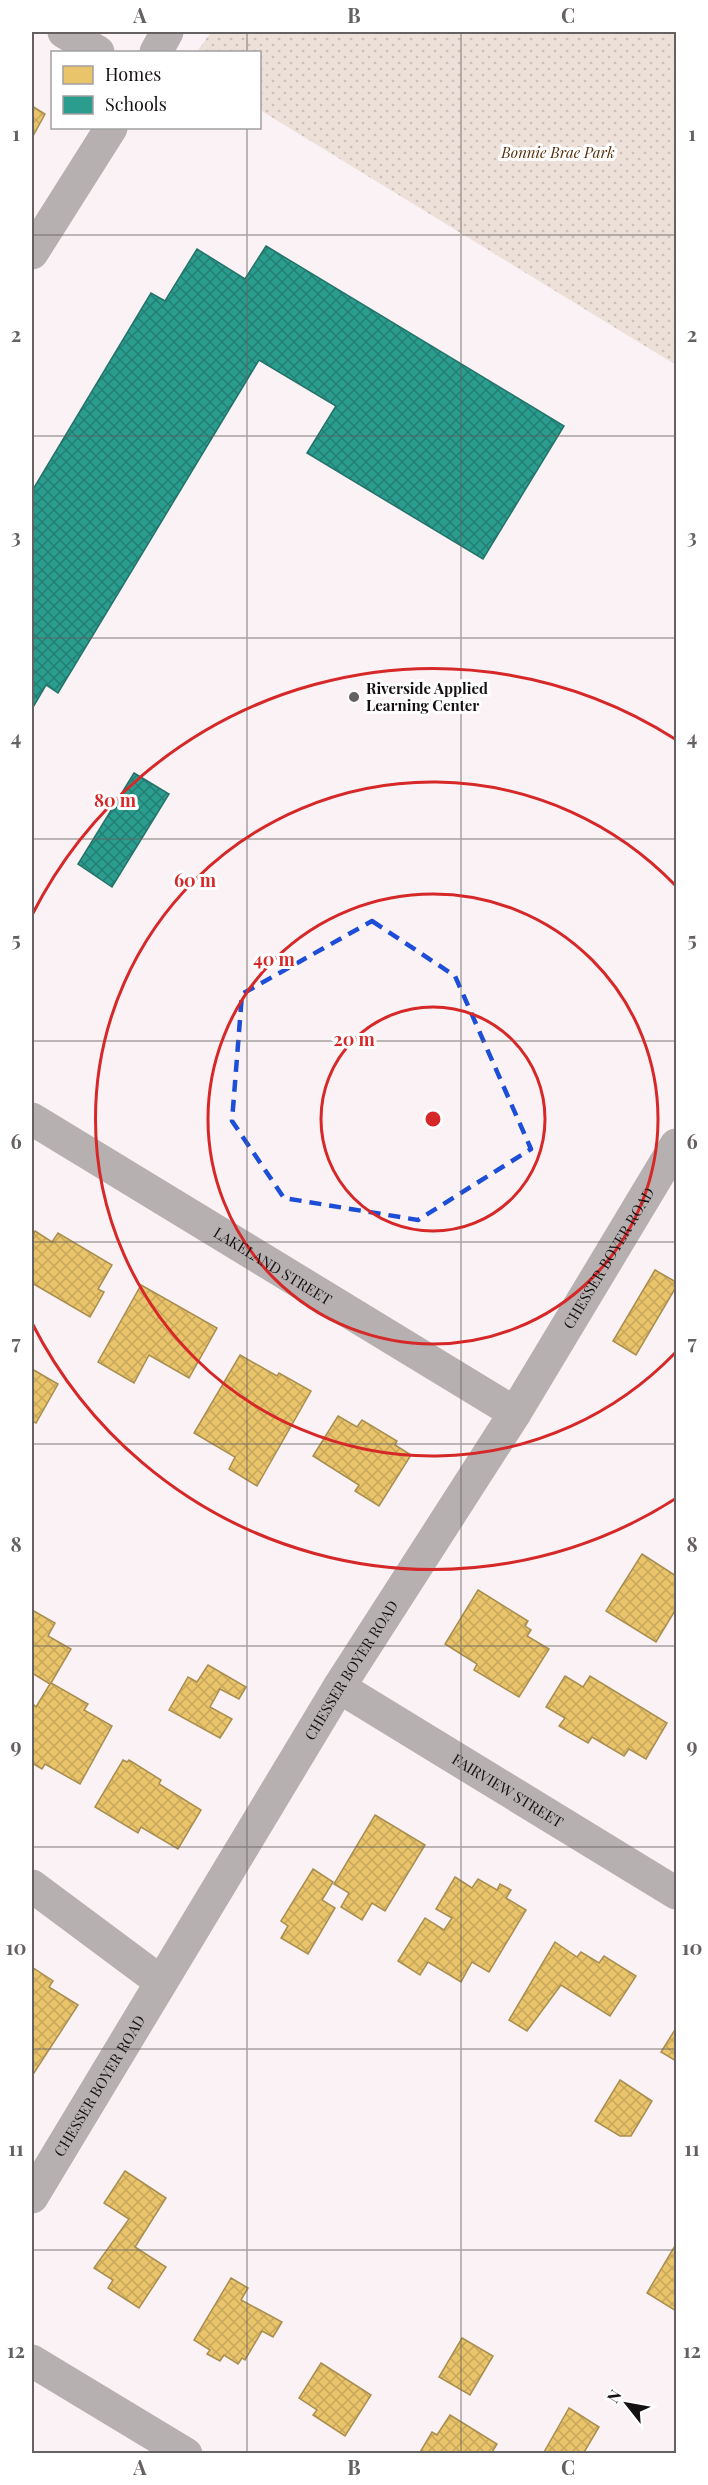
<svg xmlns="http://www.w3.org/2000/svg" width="708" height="2485" font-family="'Playfair Display',serif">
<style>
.park{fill:url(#park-dots)}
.homes{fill:url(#homes-cross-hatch);stroke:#a98e50;stroke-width:1.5}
.schools{fill:url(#schools-cross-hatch);stroke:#24736a;stroke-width:1.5}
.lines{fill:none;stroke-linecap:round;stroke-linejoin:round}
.minor{stroke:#b6b1b0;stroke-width:33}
.marked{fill:none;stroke:#1d4ed8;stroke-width:4.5;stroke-dasharray:12 8;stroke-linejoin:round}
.grid{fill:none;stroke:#656061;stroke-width:1.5;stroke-opacity:0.55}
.ring{fill:none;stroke:#d62828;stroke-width:3}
.poi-dot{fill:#656061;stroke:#fff;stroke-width:2}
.labels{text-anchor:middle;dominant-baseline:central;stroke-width:6;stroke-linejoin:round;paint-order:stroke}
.park-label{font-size:15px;font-style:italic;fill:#54300a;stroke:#fff}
.poi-label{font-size:15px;font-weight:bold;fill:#151112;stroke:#fff;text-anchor:start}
.street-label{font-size:15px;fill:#151112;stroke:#fff}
.centre{fill:#d62828;stroke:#fff;stroke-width:3}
.ring-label{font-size:18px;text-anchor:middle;font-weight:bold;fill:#d62828;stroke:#fff;stroke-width:6;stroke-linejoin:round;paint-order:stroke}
.neatline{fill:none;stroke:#656061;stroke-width:2}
.grid-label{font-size:20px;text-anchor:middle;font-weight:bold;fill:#656061}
</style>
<defs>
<pattern id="park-dots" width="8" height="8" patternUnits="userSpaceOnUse" patternTransform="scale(1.5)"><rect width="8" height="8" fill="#ede0d9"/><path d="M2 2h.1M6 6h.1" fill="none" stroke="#cabfb9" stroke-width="1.8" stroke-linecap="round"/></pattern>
<pattern id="homes-cross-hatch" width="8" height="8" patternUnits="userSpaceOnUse" patternTransform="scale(1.5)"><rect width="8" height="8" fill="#e9c46a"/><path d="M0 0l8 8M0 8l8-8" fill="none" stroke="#c7a75b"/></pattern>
<pattern id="schools-cross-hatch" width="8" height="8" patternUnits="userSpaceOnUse" patternTransform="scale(1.5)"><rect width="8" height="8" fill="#2a9d8f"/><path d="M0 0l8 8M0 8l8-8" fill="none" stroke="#237f73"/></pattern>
</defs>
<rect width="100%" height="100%" fill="#faf2f4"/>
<path class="park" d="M211,32H676V365L260,110V52H197Z"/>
<g class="homes">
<path d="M32,106L45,114L32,138Z"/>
<path d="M35,1231L52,1242L58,1233L112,1265L98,1289L104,1292L90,1317L32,1283V1237Z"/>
<path d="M655,1270L676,1282V1287L636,1355L613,1341Z"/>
<path d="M141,1285L217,1328L189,1378L149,1355L134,1383L98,1362Z"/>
<path d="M240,1355L277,1376L279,1373L311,1391L257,1486L229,1469L235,1457L194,1433Z"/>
<path d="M32,1369L58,1384L36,1423L32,1421Z"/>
<path d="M338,1416L357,1427L362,1420L397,1441L395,1445L411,1455L379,1506L355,1491L359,1485L313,1456Z"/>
<path d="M642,1554L676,1576V1609L656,1642L606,1611Z"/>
<path d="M478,1590L528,1621L525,1626L531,1630L527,1636L549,1649L519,1697L474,1670L477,1664L445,1644Z"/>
<path d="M32,1610L55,1623L48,1636L71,1649L51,1683L88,1704L84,1710L112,1726L80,1784L45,1764L42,1769L32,1763V1709L34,1705L36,1707L50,1684L32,1673Z"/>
<path d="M208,1665L246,1687L239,1699L220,1689L210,1707L232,1719L220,1738L169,1710L188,1677L197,1682Z"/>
<path d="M565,1676L583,1687L590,1676L667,1723L646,1759L629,1749L624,1756L592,1737L588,1743L559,1726L565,1718L546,1707Z"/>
<path d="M123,1760L127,1762L129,1760L161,1780L159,1784L201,1810L178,1849L141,1827L138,1833L95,1807Z"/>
<path d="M375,1815L425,1845L385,1911L372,1903L362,1920L341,1907L349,1893L334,1884Z"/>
<path d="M313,1869L333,1882L322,1900L335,1908L308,1954L281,1938L288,1926L281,1921Z"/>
<path d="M455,1877L472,1888L478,1879L497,1890L500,1884L511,1890L506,1898L526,1910L489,1972L472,1962L461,1982L428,1962L420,1975L398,1961L425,1918L444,1930L452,1918L436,1909Z"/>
<path d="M555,1942L577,1957L581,1952L599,1963L604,1956L636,1976L610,2016L561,1985L527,2031L509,2020Z"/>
<path d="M32,1967L53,1981L49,1987L78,2005L32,2076Z"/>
<path d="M676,2028V2061L661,2052Z"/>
<path d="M620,2080L652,2101L631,2136H620L595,2121Z"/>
<path d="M125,2171L166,2198L135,2247L166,2267L139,2308L108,2288L113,2280L94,2268L129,2219L104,2203Z"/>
<path d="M676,2244V2311L647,2293Z"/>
<path d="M231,2278L248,2288L241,2300L282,2322L273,2337L262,2331L245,2360L242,2358L238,2364L224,2355L220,2361L207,2354L210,2350L194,2340Z"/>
<path d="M462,2338L493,2356L470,2395L439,2377Z"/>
<path d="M321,2363L371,2395L345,2436L313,2415L317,2410L299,2398Z"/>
<path d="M569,2408L599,2427L583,2454H543Z"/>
<path d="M450,2415L497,2444L491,2454H419L432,2432L437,2435Z"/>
</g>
<g class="schools">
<path d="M266,246L564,426L483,559L307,453L336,406L259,360L58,693L46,685L32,709V491L151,293L165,301L197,249L245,279Z"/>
<path d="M134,773L169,794L112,887L78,864Z"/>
</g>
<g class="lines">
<g class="minor">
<path d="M64,32L98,52"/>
<path d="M156,52L167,32"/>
<path d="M32,253L111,128"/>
<path id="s1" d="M32,1119L515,1413"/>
<path id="s2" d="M339,1687L676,1893"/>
<path d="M32,1886L161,1982"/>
<path id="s3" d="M32,2197L339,1687L515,1413L676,1145"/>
<path d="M32,2361L186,2454"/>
</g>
</g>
<path class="marked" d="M372,921L455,976L531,1149L418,1220L284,1198L232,1121L242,994Z"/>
<path class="grid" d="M247,32V52M461,32V2454M247,128V2454M32,235H676M32,436H676M32,638H676M32,839H676M32,1041H676M32,1242H676M32,1444H676M32,1646H676M32,1847H676M32,2049H676M32,2250H676"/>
<g class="ring">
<circle cx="433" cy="1119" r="112"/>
<circle cx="433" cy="1119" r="225"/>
<path d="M675 1353A337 337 0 1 1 675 885"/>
<path d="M675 1499A450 450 0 0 1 32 1323M32 915A450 450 0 0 1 675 739"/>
</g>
<circle class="poi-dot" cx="354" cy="697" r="6"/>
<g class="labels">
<g class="park-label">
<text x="558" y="152">Bonnie Brae Park</text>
</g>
<g class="poi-label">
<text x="366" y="688">Riverside Applied<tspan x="366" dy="17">Learning Center</tspan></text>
</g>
<g class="street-label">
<text stroke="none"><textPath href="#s3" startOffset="1102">CHESSER BOYER ROAD</textPath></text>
<text stroke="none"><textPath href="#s1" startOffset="282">LAKELAND STREET</textPath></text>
<text stroke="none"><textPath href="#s3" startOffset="616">CHESSER BOYER ROAD</textPath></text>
<text stroke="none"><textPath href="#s2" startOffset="198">FAIRVIEW STREET</textPath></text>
<text stroke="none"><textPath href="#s3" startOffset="130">CHESSER BOYER ROAD</textPath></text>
</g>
</g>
<circle cx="433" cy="1119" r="9" class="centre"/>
<g class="ring-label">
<text x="115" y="807">80 m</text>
<text x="195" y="887">60 m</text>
<text x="274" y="966">40 m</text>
<text x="354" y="1046">20 m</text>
</g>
<rect width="708" height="2485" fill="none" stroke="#ffffff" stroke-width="66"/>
<rect x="51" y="51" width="210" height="78" fill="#ffffff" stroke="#a1a0a0" stroke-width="1.5"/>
<rect x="63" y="66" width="30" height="18" fill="#e9c46a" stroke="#a1a0a0" stroke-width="1.5"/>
<text x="105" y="81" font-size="18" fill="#151112">Homes</text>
<rect x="63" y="96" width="30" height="18" fill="#2a9d8f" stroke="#a1a0a0" stroke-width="1.5"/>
<text x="105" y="111" font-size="18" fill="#151112">Schools</text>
<g transform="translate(627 2404) rotate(301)" stroke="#ffffff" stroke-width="4.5" paint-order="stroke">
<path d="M0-4.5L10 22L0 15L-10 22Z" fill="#151112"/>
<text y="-9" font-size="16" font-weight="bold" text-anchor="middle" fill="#151112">N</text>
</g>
<rect x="33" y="33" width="642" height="2419" class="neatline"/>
<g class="grid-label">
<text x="140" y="23">A</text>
<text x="354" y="23">B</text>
<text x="568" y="23">C</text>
<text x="16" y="141">1</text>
<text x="692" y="141">1</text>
<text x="16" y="342">2</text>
<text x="692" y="342">2</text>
<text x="16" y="544">3</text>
<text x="692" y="544">3</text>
<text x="16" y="745">4</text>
<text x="692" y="745">4</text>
<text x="16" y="947">5</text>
<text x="692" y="947">5</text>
<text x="16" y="1149">6</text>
<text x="692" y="1149">6</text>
<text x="16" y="1350">7</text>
<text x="692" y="1350">7</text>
<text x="16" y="1552">8</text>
<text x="692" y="1552">8</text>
<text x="16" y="1753">9</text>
<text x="692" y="1753">9</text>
<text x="16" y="1955">10</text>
<text x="692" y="1955">10</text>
<text x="16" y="2156">11</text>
<text x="692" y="2156">11</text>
<text x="16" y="2358">12</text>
<text x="692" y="2358">12</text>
<text x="140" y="2475">A</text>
<text x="354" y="2475">B</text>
<text x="568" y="2475">C</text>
</g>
</svg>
